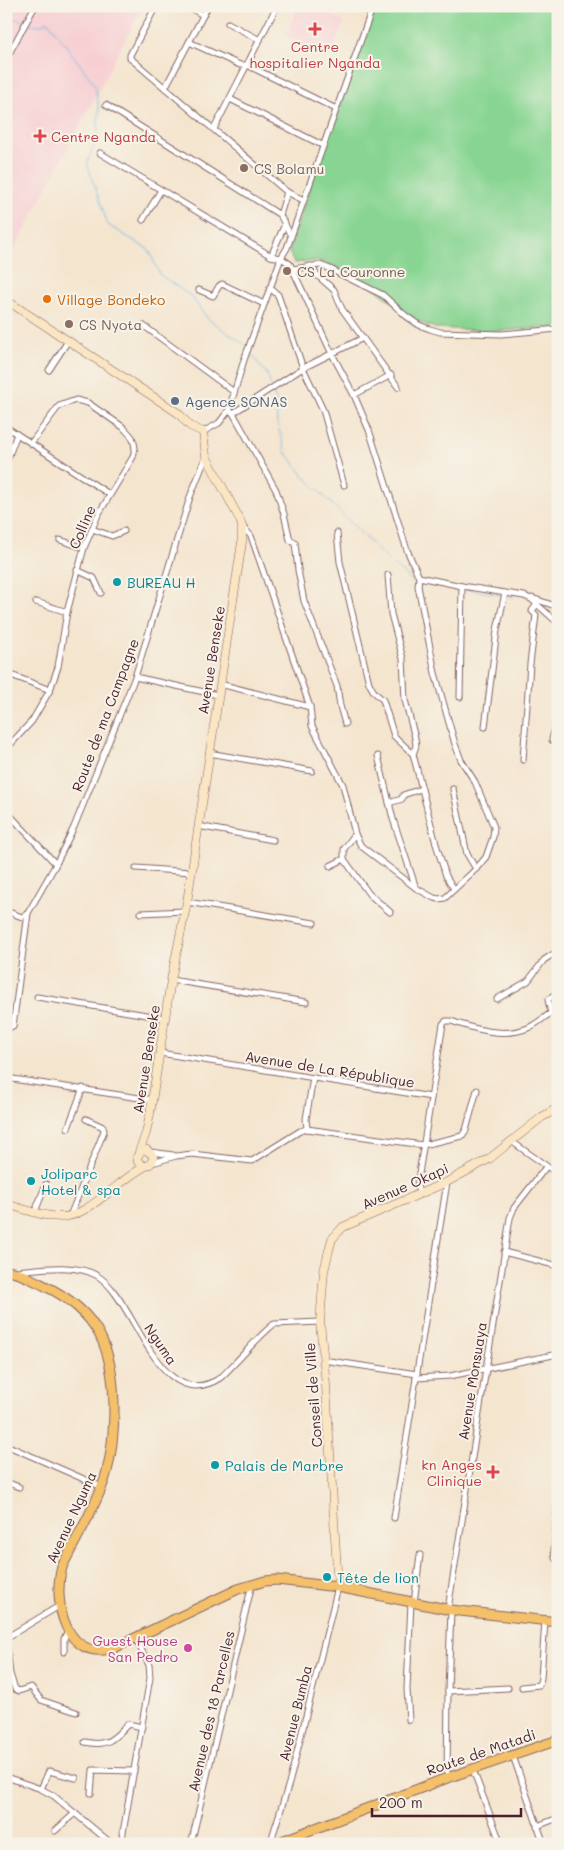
<svg xmlns="http://www.w3.org/2000/svg" width="564" height="1850" font-family="Mali,sans-serif">
<style>
.built{fill:#f7cfd3}
.green{fill:#88d593;stroke:#697a5f}
.lines{fill:none;stroke-linecap:round;stroke-linejoin:round}
.stream{stroke:#6bb6e4;stroke-width:1}
.street-casing{stroke:#866464;stroke-width:7}
.secondary-casing{stroke:#866464;stroke-width:9}
.primary-casing{stroke:#866464;stroke-width:11}
.street{stroke:#fff;stroke-width:5}
.secondary{stroke:#fbe6c4;stroke-width:8}
.primary{stroke:#f4c16b;stroke-width:9}
.health-dot{fill:#e0444e;stroke:#f7f3e8;stroke-width:2}
.education-dot{fill:#8d6e63;stroke:#f7f3e8;stroke-width:2}
.food-dot{fill:#e8710a;stroke:#f7f3e8;stroke-width:2}
.service-dot{fill:#5c6f8a;stroke:#f7f3e8;stroke-width:2}
.culture-dot{fill:#0f9aa8;stroke:#f7f3e8;stroke-width:2}
.hotel-dot{fill:#d1479c;stroke:#f7f3e8;stroke-width:2}
.labels{text-anchor:middle;dominant-baseline:central;stroke-width:4;stroke-linejoin:round;paint-order:stroke}
.health-label{font-size:14px;fill:#be3a42;stroke:#f7f3e8}
.education-label{font-size:14px;fill:#785e54;stroke:#f7f3e8;text-anchor:start}
.food-label{font-size:14px;fill:#c56008;stroke:#f7f3e8;text-anchor:start}
.service-label{font-size:14px;fill:#4e5e75;stroke:#f7f3e8;text-anchor:start}
.street-label{font-size:14px;fill:#4a1f2b;stroke:#f7f3e8}
.culture-label{font-size:14px;fill:#0d838f;stroke:#f7f3e8;text-anchor:start}
.hotel-label{font-size:14px;fill:#b23c85;stroke:#f7f3e8;text-anchor:end}
</style>
<rect width="100%" height="100%" fill="#f7f3e8"/>
<filter id="ink" filterUnits="userSpaceOnUse"><feTurbulence type="fractalNoise" baseFrequency=".02" numOctaves="2"/><feDisplacementMap in="SourceGraphic" scale="10" xChannelSelector="R" yChannelSelector="G"/><feConvolveMatrix kernelMatrix="1 2 1 2 8 2 1 2 1" color-interpolation-filters="sRGB"/></filter>
<filter id="wash" filterUnits="userSpaceOnUse"><feTurbulence type="fractalNoise" baseFrequency=".0096" numOctaves="4" result="noise"/><feDisplacementMap in="SourceGraphic" scale="20" xChannelSelector="R" yChannelSelector="G"/><feGaussianBlur stdDeviation="1.12" result="paint"/><feColorMatrix in="noise" values="0 0 0 0 0 0 0 0 0 0 0 0 0 0 0 0 0 1.4 0 .05"/><feComposite in="paint" operator="in"/></filter>
<g filter="url(#wash)">
<rect width="100%" height="100%" fill="#f4e5cf"/>
<g class="built">
<path d="M6,6H143L6,265Z"/>
<path d="M300,6H313L344,22L330,56L284,36Z"/>
</g>
<path class="green" d="M375,6H558V327L498,331L435,328L417,321L373,287L326,263L316,261L294,263L289,252L313,176Z"/>
<g class="lines">
<g class="stream">
<path d="M6,15L25,22"/>
<path d="M29,24L40,25L48,21L95,85L99,110L97,138L87,163L108,225L149,250L160,275L191,296L207,318L244,344"/>
<path d="M250,353L267,374L271,386"/>
<path d="M272,390L276,400L277,423L285,451L304,476L392,564L413,582L418,583"/>
<path d="M422,583L460,589"/>
<path d="M464,589L502,595"/>
<path d="M506,596L514,597"/>
</g>
</g>
</g>
<g filter="url(#ink)">
<g class="lines">
<g class="street-casing">
<g id="street">
<path d="M156,6L130,55V58L287,192L303,200"/>
<path d="M186,6L203,15"/>
<path d="M228,23L260,40"/>
<path d="M189,42L240,65H247L336,109"/>
<path d="M6,59L35,6"/>
<path d="M165,88L208,6"/>
<path d="M230,99L322,145"/>
<path d="M106,105L280,215"/>
<path d="M214,129L277,6"/>
<path d="M100,153L271,256L281,258L290,264L332,354L354,395L369,430L407,550L419,577L462,586L524,596L531,599L558,623"/>
<path d="M287,192L280,215L291,236"/>
<path d="M143,220L161,190"/>
<path d="M271,256L285,224"/>
<path d="M310,266L318,276L334,290L342,309L398,387"/>
<path d="M293,269L320,265L328,268L383,295L406,316L419,325L430,329L440,332L501,334L558,329"/>
<path d="M270,288L278,295L303,368L323,410L344,485"/>
<path d="M199,290L213,296L219,286L222,284L264,304"/>
<path d="M144,326L234,392"/>
<path d="M49,370L68,341"/>
<path d="M354,395L391,375"/>
<path d="M229,410L233,413L276,490L284,514L290,540L295,543L298,570L304,601L337,686L340,706L345,724"/>
<path d="M233,413L303,368L363,338"/>
<path d="M6,427L109,494"/>
<path d="M203,432L219,423L229,410L244,360L281,258L287,248L373,6"/>
<path d="M6,463L17,434"/>
<path d="M242,526L251,536L310,707L312,726L343,785L355,834L361,846L416,888L434,898L439,899L445,898L476,869L486,857L493,837L494,827L475,782L461,760L455,744L435,673L418,586L419,577"/>
<path d="M92,529L112,536L124,531"/>
<path d="M337,533L340,562L369,683L374,692L383,700L394,736L413,754L436,844L446,876L454,889"/>
<path d="M60,540L84,548"/>
<path d="M77,570L94,578L101,593"/>
<path d="M388,575L391,614L403,659L405,700L415,738L416,746L413,754"/>
<path d="M532,598L558,607"/>
<path d="M36,602L67,612"/>
<path d="M6,673L50,690"/>
<path d="M135,677L218,695"/>
<path d="M220,684L310,707"/>
<path d="M460,697L462,586"/>
<path d="M485,727L497,630L505,593"/>
<path d="M552,740L558,714"/>
<path d="M6,749L32,721L50,690L58,667L67,612L84,548L98,515L133,457L135,448L134,443L132,437L123,427L88,403L76,400L59,406L31,443"/>
<path d="M209,753L312,771"/>
<path d="M378,756L393,819L416,888"/>
<path d="M523,760L530,664L536,615L532,611L537,604"/>
<path d="M453,789L467,854L476,869"/>
<path d="M389,803L402,799L403,795L421,789"/>
<path d="M6,811L56,864"/>
<path d="M198,826L273,840"/>
<path d="M344,859L369,894L390,912"/>
<path d="M330,866L344,859V849L355,834"/>
<path d="M136,868L191,872"/>
<path d="M187,902L314,923"/>
<path d="M6,911L22,917L28,913L56,864L74,827L135,677L190,497L206,457"/>
<path d="M141,913L185,911"/>
<path d="M171,980L306,1002"/>
<path d="M37,997L165,1018"/>
<path d="M497,999L528,981L544,960L558,951"/>
<path d="M6,1031L10,1027L13,1026L28,913"/>
<path d="M160,1053L431,1097"/>
<path d="M6,1078L153,1100"/>
<path d="M68,1128L83,1088"/>
<path d="M307,1129L306,1119L313,1078"/>
<path d="M511,1141L558,1174"/>
<path d="M151,1152L173,1155"/>
<path d="M152,1163L176,1156L192,1154L252,1161L300,1131L307,1129L423,1145L462,1136L466,1130L477,1090"/>
<path d="M419,1193L417,1186L443,1024L446,1021H451C474,1029 504,1038 528,1028C537,1024 543,1018 551,1013L548,1000L558,991"/>
<path d="M35,1212L46,1184"/>
<path d="M70,1216L104,1131L103,1127L86,1119"/>
<path d="M504,1252L558,1266"/>
<path d="M16,1271C39,1269 74,1263 96,1275C136,1296 157,1418 220,1378C225,1374 229,1369 234,1364C247,1351 259,1336 274,1324L320,1322"/>
<path d="M323,1360L417,1374"/>
<path d="M416,1378L450,1376L558,1354"/>
<path d="M6,1445L102,1487"/>
<path d="M6,1482L19,1487"/>
<path d="M558,1496L554,1551L555,1558L558,1561"/>
<path d="M394,1518L447,1182"/>
<path d="M414,1603L420,1555"/>
<path d="M448,1609L510,1218L514,1208L546,1167"/>
<path d="M6,1638L59,1606"/>
<path d="M6,1639L10,1674L15,1689L19,1691L31,1687L41,1700L76,1712"/>
<path d="M64,1652V1639L68,1630"/>
<path d="M522,1687L539,1685L541,1678L545,1621"/>
<path d="M448,1691L508,1688"/>
<path d="M409,1720L407,1689L411,1602"/>
<path d="M85,1742C107,1747 114,1739 128,1724L142,1727"/>
<path d="M513,1756L544,1844"/>
<path d="M473,1770L501,1844"/>
<path d="M6,1777L41,1789L54,1796L112,1844"/>
<path d="M447,1778L448,1691L451,1610"/>
<path d="M41,1789L49,1771L76,1778"/>
<path d="M91,1793L93,1770L134,1771"/>
<path d="M537,1826L558,1818"/>
<path d="M55,1831L75,1813"/>
<path d="M295,1836L296,1844"/>
<path d="M121,1844L150,1678L149,1665L136,1639"/>
<path d="M191,1844L252,1584"/>
<path d="M270,1844L290,1780L338,1587"/>
</g>
</g>
<g class="secondary-casing">
<g id="secondary">
<path d="M6,300L178,413L190,426L203,432L206,456L240,520L242,526V542L187,902L171,980L150,1114L146,1133L139,1152"/>
<path d="M6,1204C24,1209 44,1217 62,1217C89,1217 123,1175 150,1164L153,1160V1156L147,1150L141,1151L137,1157L138,1162L144,1166"/>
<path d="M338,1587L326,1385L320,1322L324,1271L329,1250L332,1239L343,1227L447,1182L489,1159L542,1117L558,1108"/>
</g>
</g>
<g class="primary-casing">
<g id="primary">
<path d="M6,1271C20,1272 33,1280 45,1286C99,1312 113,1349 114,1406C114,1431 112,1455 105,1478C95,1509 76,1538 62,1567C52,1602 66,1663 114,1648L238,1589L265,1581L277,1580L338,1587L451,1610L558,1622"/>
<path d="M274,1844L447,1778L558,1740"/>
</g>
</g>
<use href="#street" class="street"/>
<use href="#secondary" class="secondary"/>
<use href="#primary" class="primary"/>
</g>
</g>
<g class="health-dot">
<path d="M312.5 21.5h5v5h5v5h-5v5h-5v-5h-5v-5h5z"/>
<path d="M37.5 128.5h5v5h5v5h-5v5h-5v-5h-5v-5h5z"/>
<path d="M490.5 1464.5h5v5h5v5h-5v5h-5v-5h-5v-5h5z"/>
</g>
<g class="education-dot">
<circle cx="244" cy="168" r="5"/>
<circle cx="287" cy="271" r="5"/>
<circle cx="69" cy="324" r="5"/>
</g>
<circle class="food-dot" cx="47" cy="299" r="5"/>
<circle class="service-dot" cx="175" cy="401" r="5"/>
<g class="culture-dot">
<circle cx="117" cy="582" r="5"/>
<circle cx="31" cy="1181" r="5"/>
<circle cx="215" cy="1465" r="5"/>
<circle cx="327" cy="1577" r="5"/>
</g>
<circle class="hotel-dot" cx="188" cy="1648" r="5"/>
<g class="labels">
<g class="health-label">
<text x="315" y="46">Centre<tspan x="315" dy="16">hospitalier Nganda</tspan></text>
<text x="51" y="136" text-anchor="start">Centre Nganda</text>
<text x="482" y="1464" text-anchor="end">kn Anges<tspan x="482" dy="16">Clinique</tspan></text>
</g>
<g class="education-label">
<text x="254" y="168">CS Bolamu</text>
<text x="297" y="271">CS La Couronne</text>
<text x="79" y="324">CS Nyota</text>
</g>
<g class="food-label">
<text x="57" y="299">Village Bondeko</text>
</g>
<g class="service-label">
<text x="185" y="401">Agence SONAS</text>
</g>
<g class="street-label">
<text transform="translate(82 527) rotate(-67)">Colline</text>
<text transform="translate(211 660) rotate(-81)">Avenue Benseke</text>
<text transform="translate(105 715) rotate(-69)">Route de ma Campagne</text>
<text transform="translate(146 1059) rotate(-81)">Avenue Benseke</text>
<text transform="translate(330 1069) rotate(9)">Avenue de La République</text>
<text transform="translate(405 1186) rotate(-24)">Avenue Okapi</text>
<text transform="translate(161 1344) rotate(56)">Nguma</text>
<text transform="translate(472 1381) rotate(-81)">Avenue Monsuaya</text>
<text transform="translate(313 1395) rotate(-94)">Conseil de Ville</text>
<text transform="translate(71 1517) rotate(-65)">Avenue Nguma</text>
<text transform="translate(211 1711) rotate(-77)">Avenue des 18 Parcelles</text>
<text transform="translate(295 1713) rotate(-76)">Avenue Bumba</text>
<text transform="translate(481 1752) rotate(-19)">Route de Matadi</text>
</g>
<g class="culture-label">
<text x="127" y="582">BUREAU H</text>
<text x="41" y="1173">Joliparc<tspan x="41" dy="16">Hotel &amp; spa</tspan></text>
<text x="225" y="1465">Palais de Marbre</text>
<text x="337" y="1577">Tête de lion</text>
</g>
<g class="hotel-label">
<text x="178" y="1640">Guest House<tspan x="178" dy="16">San Pedro</tspan></text>
</g>
</g>
<rect width="564" height="1850" fill="none" stroke="#f7f3e8" stroke-width="25"/>
<path d="M372 1808v8h149v-8" fill="none" stroke="#4a1f2b" stroke-width="2.5"/>
<text x="379" y="1808" font-size="15" fill="#4a1f2b" stroke="#f7f3e8" stroke-width="4" paint-order="stroke">200 m</text>
</svg>
